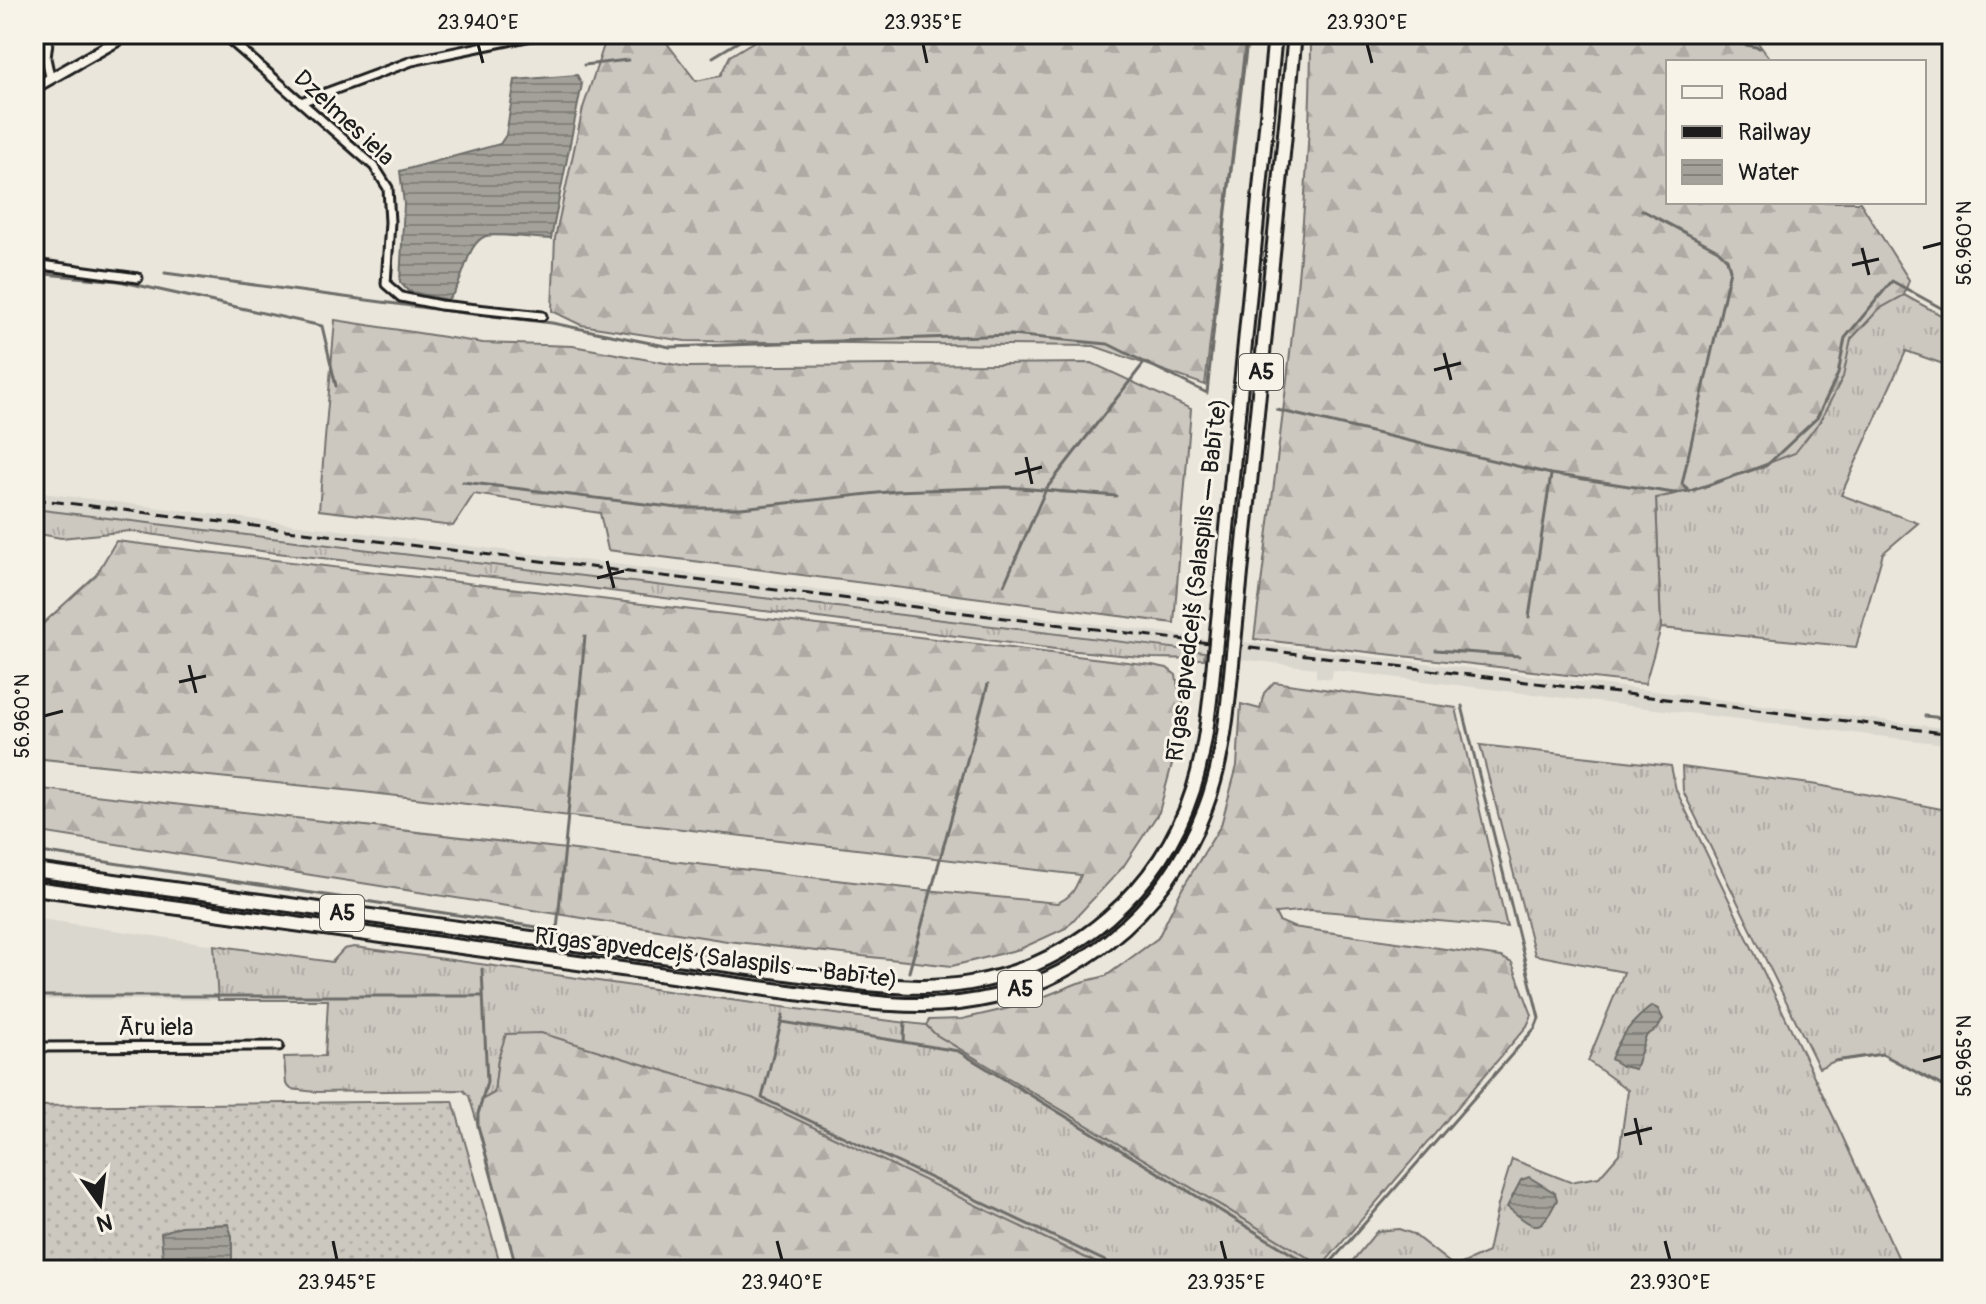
<svg xmlns="http://www.w3.org/2000/svg" width="1986" height="1304" font-family="Pangolin,sans-serif">
<style>
.built{fill:#dad7ce}
.grass{fill:url(#grass-tufts);stroke:#74726e;stroke-width:2}
.forest{fill:url(#forest-firs);stroke:#74726e;stroke-width:2}
.garden{fill:url(#garden-dots);stroke:#74726e;stroke-width:2}
.water{fill:url(#water-rules);stroke:#6d6c68;stroke-width:2}
.lines{fill:none;stroke-linecap:round;stroke-linejoin:round}
.stream{stroke:#6d6c68;stroke-width:3}
.minor-casing{stroke:#1c1c1c;stroke-width:13}
.tertiary-casing{stroke:#1c1c1c;stroke-width:15}
.trunk-casing{stroke:#1c1c1c;stroke-width:18}
.minor{stroke:#f7f3e8;stroke-width:7}
.tertiary{stroke:#f7f3e8;stroke-width:9}
.trunk{stroke:#f7f3e8;stroke-width:12}
.rail{stroke:#1c1c1c;stroke-width:3;stroke-dasharray:12 6;stroke-linecap:butt}
.trunk-bridge-casing{stroke:#1c1c1c;stroke-width:18;stroke-linecap:butt}
.trunk-bridge{stroke:#f7f3e8;stroke-width:12}
.ticks{fill:none;stroke:#1c1c1c;stroke-width:3}
.labels{text-anchor:middle;dominant-baseline:central;stroke-width:6;stroke-linejoin:round;paint-order:stroke}
.shield{fill:#f7f3e8;stroke:#5e5c59;stroke-width:2}
.shield-label{font-size:22px;font-weight:bold;fill:#1c1c1c}
.street-label{font-size:24px;fill:#1c1c1c;stroke:#f7f3e8}
.neatline{fill:none;stroke:#1c1c1c;stroke-width:3}
.ticks-label{font-size:20px;text-anchor:middle;fill:#1c1c1c}
</style>
<defs>
<pattern id="grass-tufts" width="24" height="20" patternUnits="userSpaceOnUse" patternTransform="scale(2)"><rect width="24" height="20" fill="#ccc8c0"/><path d="M3 7l-1-3M5 7V3M7 7l1-3M15 17l-1-3M17 17v-4M19 17l1-3" fill="none" stroke="#afaba4"/></pattern>
<pattern id="forest-firs" width="22" height="20" patternUnits="userSpaceOnUse" patternTransform="scale(2)"><rect width="22" height="20" fill="#ccc8c0"/><path d="M5 1l3.5 6h-7zM16 11l3.5 6h-7z" fill="#afaba4"/></pattern>
<pattern id="garden-dots" width="8" height="8" patternUnits="userSpaceOnUse" patternTransform="scale(2)"><rect width="8" height="8" fill="#ccc8c0"/><path d="M2 2h.1M6 6h.1" fill="none" stroke="#afaba4" stroke-width="1.8" stroke-linecap="round"/></pattern>
<pattern id="water-rules" width="6" height="5" patternUnits="userSpaceOnUse" patternTransform="scale(2)"><rect width="6" height="5" fill="#a3a19a"/><path d="M0 2.5h6" fill="none" stroke="#84827d"/></pattern>
</defs>
<rect width="100%" height="100%" fill="#eae6dc"/>
<filter id="ink" filterUnits="userSpaceOnUse"><feTurbulence type="fractalNoise" baseFrequency=".0125" numOctaves="2"/><feDisplacementMap in="SourceGraphic" scale="16" xChannelSelector="R" yChannelSelector="G"/><feConvolveMatrix kernelMatrix="1 2 1 2 8 2 1 2 1" color-interpolation-filters="sRGB"/></filter>
<g filter="url(#ink)">
<g class="built">
<path d="M34,492L1161,632L1208,639L1206,652L34,509Z"/>
<path d="M1243,642L1528,675L1952,729V745L1333,670L1331,679L1316,677V668L1241,659Z"/>
<path d="M34,918L214,945L218,1000H34Z"/>
</g>
<g class="grass">
<path d="M1904,295L1952,321V367L1906,351L1841,495L1918,523L1883,553L1856,647L1661,628L1656,498L1706,487L1820,421L1842,377L1851,339L1879,309Z"/>
<path d="M34,509L1205,652L1204,659L1152,658L1055,649L573,586L268,552L130,531L61,538L34,533Z"/>
<path d="M1480,745L1671,766L1676,790L1833,1116L1904,1270H1345L1377,1231L1399,1229L1413,1234L1455,1267L1488,1252L1498,1205L1512,1159L1570,1182L1599,1177L1619,1154L1628,1090L1588,1061L1624,972L1535,955Z"/>
<path d="M1682,767L1818,785L1952,811V1091L1882,1054L1835,1061L1819,1068L1683,791Z"/>
<path d="M214,945L332,962L344,949L354,947C545,971 735,1004 926,1025L935,1034L1322,1266L1318,1270H1111L752,1098L498,1059L494,1094L478,1114V1126L469,1096L463,1090L315,1092L291,1089L286,1084L284,1057L325,1056L328,1000H218Z"/>
</g>
<g class="forest">
<path d="M660,34L696,81L720,76L730,56L766,34H1246L1205,385L1094,346L685,341L581,325L552,311L555,238L583,108L604,45Z"/>
<path d="M1311,34H1740L1756,40L1772,62H1668V202H1860L1909,280L1904,295L1879,309L1851,339L1843,377L1820,421L1795,453L1706,487L1656,498L1661,628L1645,684L1254,639C1279,439 1311,236 1311,34Z"/>
<path d="M335,320L483,343L573,346L687,367L1092,363L1191,409L1174,623L608,550L600,513L474,494L453,526L319,510Z"/>
<path d="M116,541L1152,665L1167,668L1176,675L1178,687L1185,689L1176,749L1159,812L1123,867L1066,928L1020,949L952,966L727,941L34,831V788L906,888L1057,903C1072,897 1075,889 1081,875L354,791L34,758V632L96,575Z"/>
<path d="M1274,682L1456,708L1507,927L1311,910L1275,913L1279,921L1293,927L1501,957L1512,963L1532,1015L1527,1026L1322,1266L935,1034L926,1025L929,1020L962,1019L1023,1005L1078,983L1106,976L1158,938L1182,889L1221,825L1237,766L1241,704L1260,709L1264,693Z"/>
<path d="M541,1033L752,1098L1111,1270H517L478,1126V1114L483,1099L494,1093L498,1059L506,1034Z"/>
</g>
<path class="garden" d="M453,1101L502,1270H34V1106Z"/>
<g class="water">
<path d="M577,75L582,84L551,239C537,239 496,233 486,236C464,244 466,285 447,300L408,291L400,282L404,204L400,171L500,144L506,135L515,80Z"/>
<path d="M1652,1006L1658,1009L1663,1019L1658,1028L1646,1036L1635,1069L1622,1066L1611,1059C1619,1038 1634,1019 1652,1006Z"/>
<path d="M1529,1177L1555,1193L1557,1200C1538,1236 1536,1229 1507,1207L1521,1180Z"/>
<path d="M228,1224L232,1236V1270H164L161,1233L181,1226Z"/>
</g>
<g class="lines">
<g class="stream">
<path d="M1699,34L1760,48"/>
<path d="M713,57L751,34"/>
<path d="M584,65L628,60"/>
<path d="M1642,210L1718,250L1727,259L1730,270L1682,484L1690,491"/>
<path d="M34,273L119,281L322,326L336,386"/>
<path d="M165,273L479,315"/>
<path d="M492,316L552,323L670,347L1011,335L1108,344L1207,393L1226,211L1248,34"/>
<path d="M1277,410L1551,474L1674,493L1690,491L1767,465L1817,418L1838,374L1845,338L1892,281L1952,314"/>
<path d="M463,482L678,508H741L896,491L1007,487L1116,496"/>
<path d="M1004,585L1046,489L1144,363"/>
<path d="M1529,617L1551,475"/>
<path d="M1436,650L1519,656"/>
<path d="M1925,716L1952,719"/>
<path d="M34,851L557,930L585,636"/>
<path d="M482,969L487,1082L478,1114V1126L517,1270"/>
<path d="M909,972L988,684"/>
<path d="M34,996H483"/>
<path d="M783,1015L762,1098L1124,1270"/>
<path d="M782,1022L958,1051L1318,1270"/>
<path d="M904,1042L905,1022"/>
<path d="M1835,1061L1882,1054L1952,1091"/>
<path d="M1324,1270L1535,1028L1539,1018L1462,706"/>
</g>
<g class="minor-casing">
<g id="minor">
<path d="M49,34L46,58L50,77"/>
<path d="M223,34L374,166L388,188L390,222L386,284L401,297L440,305L542,316"/>
<path d="M301,102L412,61L542,34"/>
<path d="M34,264L138,278"/>
<path d="M34,1047L279,1046"/>
</g>
</g>
<g class="tertiary-casing">
<path id="tertiary" d="M34,88L129,34"/>
</g>
<g class="trunk-casing">
<g id="trunk">
<path d="M1219,611L1275,34"/>
<path d="M1237,613L1295,34"/>
<path d="M34,870L867,984C901,987 935,989 970,983C1073,966 1161,890 1193,790C1204,755 1208,719 1212,682"/>
<path d="M34,888L825,997C870,1003 914,1008 959,1003C1071,990 1165,914 1205,809C1220,770 1226,727 1230,684"/>
</g>
</g>
<use href="#minor" class="minor"/>
<use href="#tertiary" class="tertiary"/>
<use href="#trunk" class="trunk"/>
<path class="rail" d="M34,499L1952,734"/>
<g class="trunk-bridge-casing">
<g id="trunk-bridge">
<path d="M1212,682L1219,611"/>
<path d="M1230,684L1237,613"/>
</g>
</g>
<use href="#trunk-bridge" class="trunk-bridge"/>
</g>
</g>
<path class="ticks" d="M478,44L483,63M923,44L927,63M1367,44L1372,63M1862,248L1869,275M1923,248L1942,243M1852,265L1879,259M1444,353L1451,380M1434,370L1461,363M1026,457L1032,484M1015,474L1042,467M607,561L614,588M597,578L624,571M189,665L196,693M179,682L206,676M44,716L63,711M1923,1061L1942,1056M1635,1118L1641,1145M1624,1135L1652,1128M333,1241L337,1260M777,1241L782,1260M1221,1241L1226,1260M1665,1241L1670,1260"/>
<g class="labels">
<g class="shield">
<rect x="1239" y="354" width="44" height="36" rx="6"/>
<rect x="320" y="895" width="44" height="36" rx="6"/>
<rect x="998" y="971" width="44" height="36" rx="6"/>
</g>
<g class="shield-label">
<text x="1261" y="372">A5</text>
<text x="342" y="913">A5</text>
<text x="1020" y="989">A5</text>
</g>
<g class="street-label">
<text transform="translate(344 118) rotate(43)">Dzelmes iela</text>
<text transform="translate(1197 580) rotate(-83)">Rīgas apvedceļš (Salaspils — Babīte)</text>
<text transform="translate(716 958) rotate(7)">Rīgas apvedceļš (Salaspils — Babīte)</text>
<text x="156" y="1027">Āru iela</text>
</g>
</g>
<rect width="1986" height="1304" fill="none" stroke="#f7f3e8" stroke-width="88"/>
<rect x="1666" y="60" width="260" height="144" fill="#f7f3e8" stroke="#9f9d96" stroke-width="2"/>
<rect x="1682" y="86" width="40" height="12" fill="#f7f3e8" stroke="#9f9d96" stroke-width="2"/>
<text x="1738" y="100" font-size="24" fill="#1c1c1c">Road</text>
<rect x="1682" y="126" width="40" height="12" fill="#1c1c1c" stroke="#9f9d96" stroke-width="2"/>
<text x="1738" y="140" font-size="24" fill="#1c1c1c">Railway</text>
<rect x="1682" y="160" width="40" height="24" fill="url(#water-rules)" stroke="#9f9d96" stroke-width="2"/>
<text x="1738" y="180" font-size="24" fill="#1c1c1c">Water</text>
<g transform="translate(100 1204) rotate(166)" stroke="#f7f3e8" stroke-width="6" paint-order="stroke">
<path d="M0-6L14 30L0 20L-14 30Z" fill="#1c1c1c"/>
<text y="-12" font-size="22" font-weight="bold" text-anchor="middle" fill="#1c1c1c">N</text>
</g>
<rect x="44" y="44" width="1898" height="1216" class="neatline"/>
<g class="ticks-label">
<text x="478" y="29">23.940°E</text>
<text x="923" y="29">23.935°E</text>
<text x="1367" y="29">23.930°E</text>
<text transform="translate(1964 243) rotate(-90)" y="7">56.960°N</text>
<text transform="translate(22 716) rotate(-90)" y="7">56.960°N</text>
<text transform="translate(1964 1056) rotate(-90)" y="7">56.965°N</text>
<text x="337" y="1289">23.945°E</text>
<text x="782" y="1289">23.940°E</text>
<text x="1226" y="1289">23.935°E</text>
<text x="1670" y="1289">23.930°E</text>
</g>
</svg>
